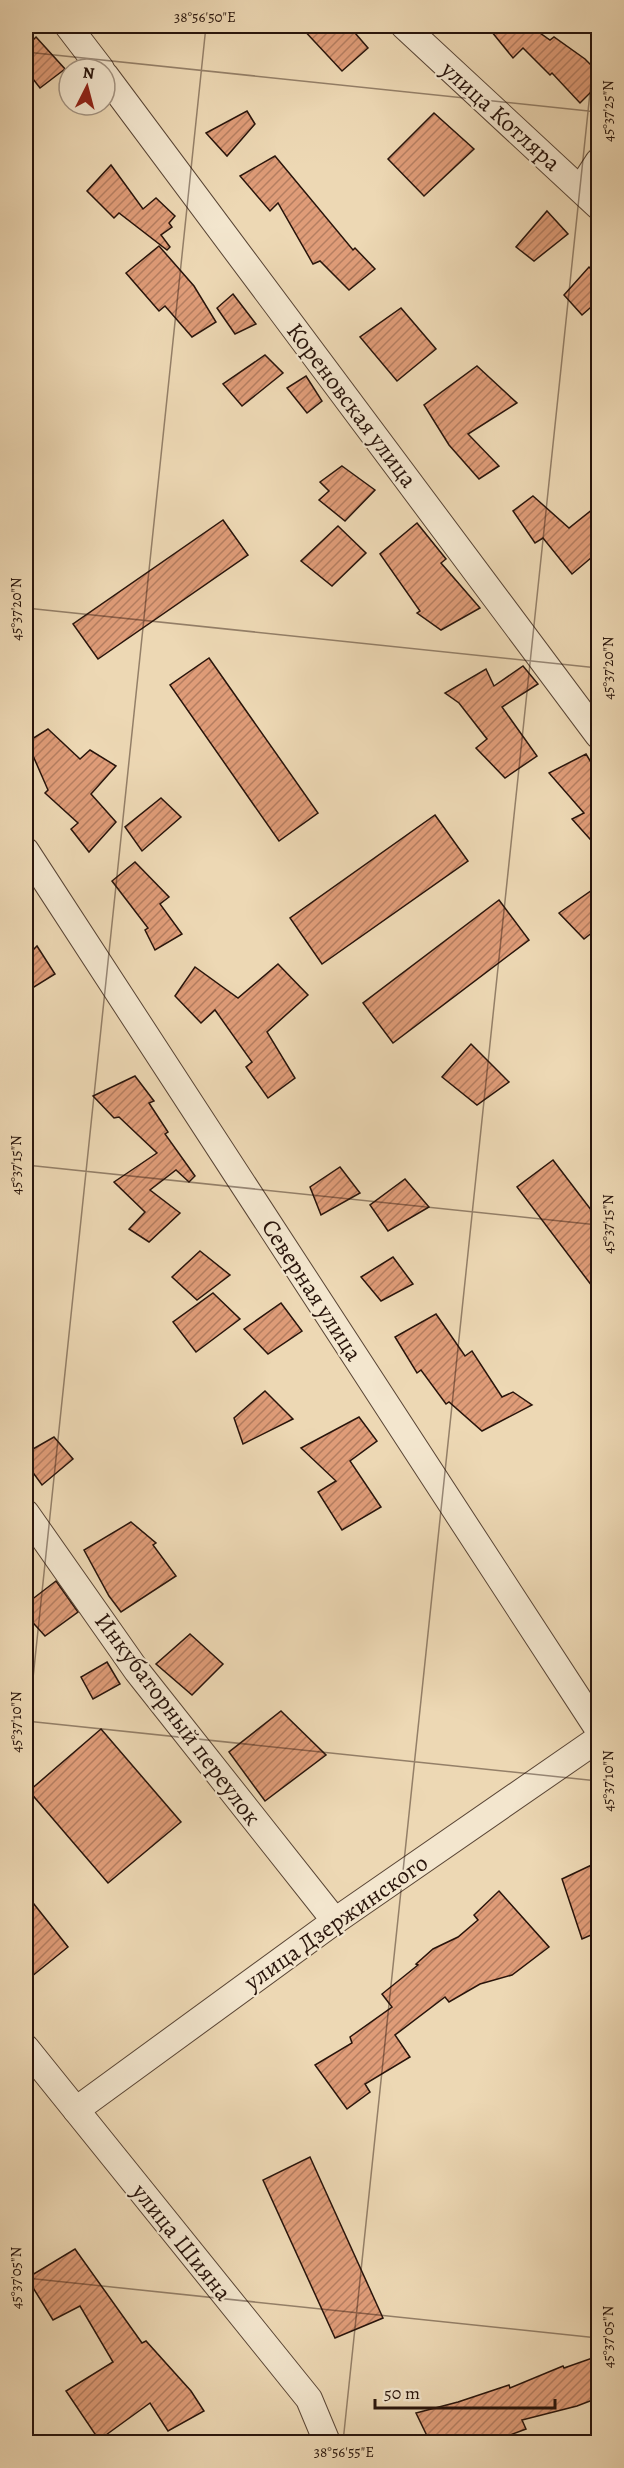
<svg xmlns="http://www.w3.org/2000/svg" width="624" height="2468" font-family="Alegreya,serif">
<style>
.building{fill:url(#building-hatch);stroke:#28140b;stroke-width:1.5}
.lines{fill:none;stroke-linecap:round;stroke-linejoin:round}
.minor-casing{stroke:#594535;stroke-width:28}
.minor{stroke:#f3e6ce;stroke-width:26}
.ticks{fill:none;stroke:#28140b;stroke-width:1.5;stroke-opacity:0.45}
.labels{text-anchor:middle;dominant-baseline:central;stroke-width:4.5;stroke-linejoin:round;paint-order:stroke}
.street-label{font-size:24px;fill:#28140b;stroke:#f3e6ce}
.neatline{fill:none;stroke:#28140b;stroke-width:2}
.ticks-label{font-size:15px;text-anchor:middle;fill:#28140b}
</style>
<defs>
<pattern id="building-hatch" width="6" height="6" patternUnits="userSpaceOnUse" patternTransform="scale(1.5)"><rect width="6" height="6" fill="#df9c78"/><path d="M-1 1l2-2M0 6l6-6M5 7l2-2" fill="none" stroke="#b57e61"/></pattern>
</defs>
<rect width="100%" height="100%" fill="#edd8b4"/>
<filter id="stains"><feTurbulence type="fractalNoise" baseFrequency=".00333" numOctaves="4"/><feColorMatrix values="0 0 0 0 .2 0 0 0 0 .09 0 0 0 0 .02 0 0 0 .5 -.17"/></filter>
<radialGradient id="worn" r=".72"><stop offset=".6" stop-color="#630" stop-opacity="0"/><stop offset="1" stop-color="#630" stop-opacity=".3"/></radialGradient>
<g class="building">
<path d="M300,26H349L368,48L342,71Z"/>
<path d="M487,26H530L550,40L554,37L585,59L598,72V85L580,103L552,73L550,75L523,48L513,58Z"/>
<path d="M36,37L65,69L40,88L26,70V47Z"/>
<path d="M247,111L255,124L227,156L206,133Z"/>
<path d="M434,113L474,149L424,196L388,159Z"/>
<path d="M275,156L353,250L355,248L375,269L349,290L320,261L313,264L278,203L270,211L240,176Z"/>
<path d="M111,165L143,209L156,198L175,216L169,223L172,227L161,235L170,247L167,250L119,213L114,218L87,191Z"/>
<path d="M547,211L568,234L534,261L516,247Z"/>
<path d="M159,246L194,286L216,322L192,337L165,306L159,311L126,273Z"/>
<path d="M589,267L598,276V301L582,315L564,295Z"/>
<path d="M233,294L256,324L235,334L217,308Z"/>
<path d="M401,308L436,349L397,381L360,337Z"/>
<path d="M265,355L283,373L242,406L223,384Z"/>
<path d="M477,366L517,403L468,434L499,466L479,479L449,445L424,405Z"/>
<path d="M306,376L322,401L307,413L287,388Z"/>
<path d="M342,466L375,490L345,521L319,500L329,491L320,482Z"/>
<path d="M533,496L569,528L598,505V552L572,574L543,538L535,543L513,511Z"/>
<path d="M223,520L248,555L98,659L73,624Z"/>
<path d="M417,523L446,559L441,563L480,608L441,630L417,613L420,611L380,554Z"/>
<path d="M338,526L366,553L332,586L301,561Z"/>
<path d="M209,658L318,813L279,841L170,685Z"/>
<path d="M523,666L538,684L502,707L537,756L505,778L476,748L487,739L459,703L445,693L486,669L494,686Z"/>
<path d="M48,729L80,759L90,750L116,766L91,794L116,822L89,852L71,829L78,823L45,793L48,790L27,742Z"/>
<path d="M586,754L598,774V848L572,819L584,813L549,773Z"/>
<path d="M161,798L181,817L142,851L125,827Z"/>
<path d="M435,815L468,861L322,964L290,918Z"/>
<path d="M135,862L169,897L160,904L182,934L155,950L145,930L148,928L112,881Z"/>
<path d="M598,886V928L584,939L559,913Z"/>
<path d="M499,900L529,940L393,1043L363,1003Z"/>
<path d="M37,946L55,974L26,992V957Z"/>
<path d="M278,964L308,995L267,1032L295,1078L268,1098L246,1067L252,1062L215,1010L201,1023L175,996L195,967L238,998Z"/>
<path d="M471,1044L509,1082L477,1105L442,1077Z"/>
<path d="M135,1076L154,1101L149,1103L168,1132L165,1134L195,1176L189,1182L176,1170L150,1190L180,1213L149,1242L129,1229L145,1212L114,1182L157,1153L119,1117L114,1118L93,1096Z"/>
<path d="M553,1160L598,1219V1294L517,1187Z"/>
<path d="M340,1167L360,1193L321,1215L310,1187Z"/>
<path d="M405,1179L429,1207L388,1231L370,1205Z"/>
<path d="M200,1251L230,1275L197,1300L172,1277Z"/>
<path d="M393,1257L413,1284L381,1301L361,1277Z"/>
<path d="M213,1293L240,1319L196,1352L173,1322Z"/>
<path d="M281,1303L302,1331L268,1354L244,1329Z"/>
<path d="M436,1314L465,1356L472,1351L502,1397L513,1392L532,1405L482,1431L449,1402L446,1404L421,1370L417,1373L395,1337Z"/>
<path d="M265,1391L293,1419L243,1444L234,1418Z"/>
<path d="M359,1417L377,1441L350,1461L381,1507L342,1530L318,1492L336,1481L301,1448Z"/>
<path d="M54,1437L73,1459L42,1485L26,1463V1453Z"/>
<path d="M131,1522L156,1543L153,1545L176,1576L121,1612L109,1596L84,1550Z"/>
<path d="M56,1581L78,1612L45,1636L26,1615V1604Z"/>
<path d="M190,1634L223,1664L192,1695L156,1664Z"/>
<path d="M107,1662L120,1684L93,1699L81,1677Z"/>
<path d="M281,1711L326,1755L265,1801L229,1752Z"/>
<path d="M101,1729L181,1822L108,1883L29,1791Z"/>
<path d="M598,1862V1932L582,1939L562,1879Z"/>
<path d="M499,1891L549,1947L512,1975L480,1984L449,2002L445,1997L395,2035L410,2057L365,2084L370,2092L347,2109L315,2065L352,2043L350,2037L392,2007L382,1994L418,1965L416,1964L433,1949L458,1937L478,1920L474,1915Z"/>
<path d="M26,1894L68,1947L26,1981Z"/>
<path d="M310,2157L383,2318L335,2338L263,2180Z"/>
<path d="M75,2249L142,2343L146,2341L191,2391L204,2411L168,2431L150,2403L99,2440L66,2391L113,2362L80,2306L53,2320L27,2278Z"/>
<path d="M598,2356V2398L577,2406L522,2420L526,2429L491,2442H430L416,2413L458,2402L509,2385L510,2388L563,2366L564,2368Z"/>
</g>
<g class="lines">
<g class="minor-casing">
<g id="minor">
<path d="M68,26L101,69"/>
<path d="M404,26L598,206"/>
<path d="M105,75L598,735"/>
<path d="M581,188L598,162"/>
<path d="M26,851L598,1729"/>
<path d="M26,1513L137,1671L335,1921"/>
<path d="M26,2048L309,2399L327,2442"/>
<path d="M76,2110L335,1921L598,1739"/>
</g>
</g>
<use href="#minor" class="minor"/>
</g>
<path class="ticks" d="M26,52L598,112M26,608L598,668M26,1165L598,1225M26,1721L598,1781M26,1745L206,26M26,2278L598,2338M343,2442L597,26"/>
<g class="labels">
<g class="street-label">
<text transform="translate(501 116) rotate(42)">улица Котляра</text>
<text transform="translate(352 405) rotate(53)">Кореновская улица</text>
<text transform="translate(312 1290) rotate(57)">Северная улица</text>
<text transform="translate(178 1719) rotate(53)">Инкубаторный переулок</text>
<text transform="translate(336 1922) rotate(-35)">улица Дзержинского</text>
<text transform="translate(182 2242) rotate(51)">улица Шияна</text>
</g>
</g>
<rect width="624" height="2468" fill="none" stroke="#edd8b4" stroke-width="66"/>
<g transform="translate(87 87) rotate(6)"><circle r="28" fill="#f3e6ce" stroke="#a29280" stroke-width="1.5"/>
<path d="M0-4.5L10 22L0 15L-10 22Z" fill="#8f2418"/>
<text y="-9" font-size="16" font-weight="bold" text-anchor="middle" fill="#28140b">N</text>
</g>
<path d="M375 2399v9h180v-9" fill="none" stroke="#28140b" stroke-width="3"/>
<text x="384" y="2399" font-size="18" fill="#28140b" stroke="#f3e6ce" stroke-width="4.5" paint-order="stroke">50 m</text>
<rect x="33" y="33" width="558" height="2402" class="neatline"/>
<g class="ticks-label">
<text x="205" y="22">38°56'50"E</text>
<text transform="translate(608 111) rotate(-90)" y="5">45°37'25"N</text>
<text transform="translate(16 609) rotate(-90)" y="5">45°37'20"N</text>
<text transform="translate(608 668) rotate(-90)" y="5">45°37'20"N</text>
<text transform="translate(16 1165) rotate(-90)" y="5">45°37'15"N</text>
<text transform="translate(608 1224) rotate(-90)" y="5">45°37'15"N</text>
<text transform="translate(16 1722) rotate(-90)" y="5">45°37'10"N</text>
<text transform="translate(608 1781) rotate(-90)" y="5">45°37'10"N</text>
<text transform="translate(16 2278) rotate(-90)" y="5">45°37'05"N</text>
<text transform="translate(608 2337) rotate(-90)" y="5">45°37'05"N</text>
<text x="344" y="2457">38°56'55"E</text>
</g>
<rect width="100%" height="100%" filter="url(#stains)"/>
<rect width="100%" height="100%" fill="url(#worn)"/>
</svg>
